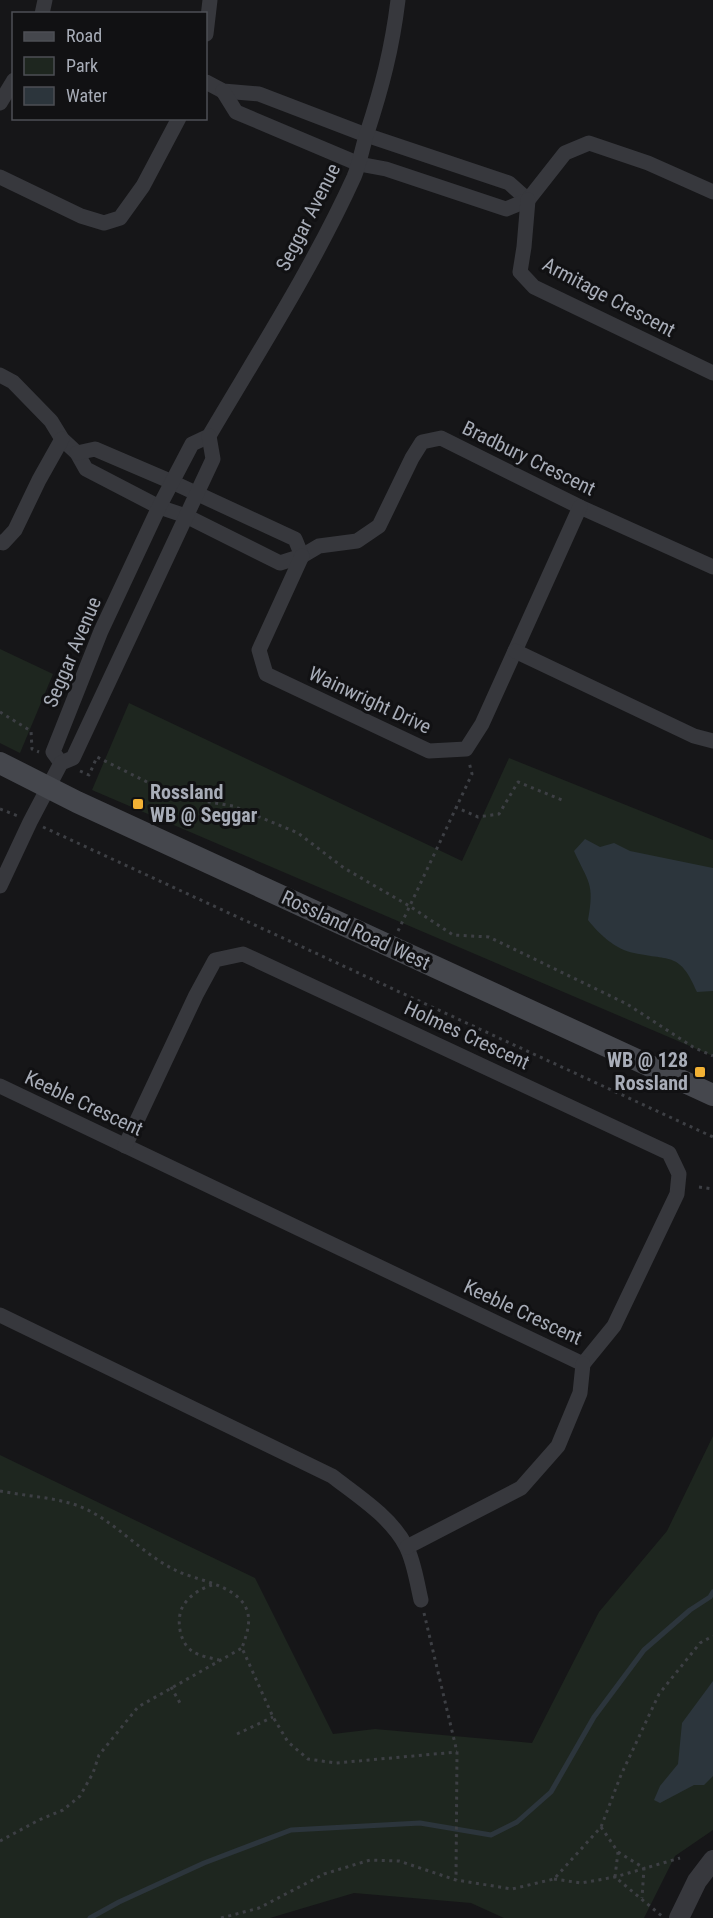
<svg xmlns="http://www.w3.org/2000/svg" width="713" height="1918" font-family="'Roboto Condensed',sans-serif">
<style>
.green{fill:#1e261f}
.water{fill:#2c353c}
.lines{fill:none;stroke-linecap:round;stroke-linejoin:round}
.stream{stroke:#2c353c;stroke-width:5}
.path{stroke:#3d3f44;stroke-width:3;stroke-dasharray:3 4.5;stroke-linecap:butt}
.minor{stroke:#37383d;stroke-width:15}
.tertiary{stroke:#37383d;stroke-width:20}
.secondary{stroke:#45474d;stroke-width:22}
.poi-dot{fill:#f2b134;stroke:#111113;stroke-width:2}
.labels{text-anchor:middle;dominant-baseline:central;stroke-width:6;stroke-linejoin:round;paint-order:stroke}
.street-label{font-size:20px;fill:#a8adb8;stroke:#111113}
.poi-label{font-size:20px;font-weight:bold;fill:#a8adb8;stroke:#111113;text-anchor:start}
</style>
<rect width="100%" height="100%" fill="#161618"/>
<g class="green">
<path d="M0,649L53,674L20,753L0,743Z"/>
<path d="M129,703L462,861L509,758L713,840V1056L92,790Z"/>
<path d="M713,1436V1830L675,1856L644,1918H504L471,1903L354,1893L270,1918H0V1455L255,1578L333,1734L375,1729L532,1743L599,1612L667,1531Z"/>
</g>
<g class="water">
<path d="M585,839L600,847L614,843L630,851L713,868V991L697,992C680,952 671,961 634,953C616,950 599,934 588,920C595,883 588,882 574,851Z"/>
<path d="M713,1681V1776L704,1785H694L660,1803L654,1800L660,1786L678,1764L682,1723Z"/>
</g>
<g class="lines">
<path class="stream" d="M90,1918L119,1902L204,1863L291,1830L420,1823L491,1835L517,1822L551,1792L594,1717L644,1650L690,1610L710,1597L713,1592"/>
<g class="path">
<path d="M0,712L31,731L32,749L39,752"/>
<path d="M80,771L89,775L97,757L175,796L233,806L298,833L344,868L411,907L453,935L489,937L627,1004L693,1047L713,1056"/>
<path d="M455,807L478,817L499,814L518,782L562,800"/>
<path d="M0,809L18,816"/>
<path d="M43,827L713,1137"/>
<path d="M398,931L472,774L469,762"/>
<path d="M699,1187L713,1189"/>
<path d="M0,1491C25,1496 52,1497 76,1505C113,1518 140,1553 175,1570C197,1581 229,1583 244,1604C253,1619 247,1633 242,1648L273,1717L288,1742L308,1759L336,1763L457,1752"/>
<path d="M212,1585C201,1588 187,1597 182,1608C176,1621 180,1643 192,1651C199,1656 211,1658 219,1660"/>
<path d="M424,1613L457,1752L456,1880"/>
<path d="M171,1687L180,1703"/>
<path d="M237,1734L273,1717"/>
<path d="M601,1827L618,1852L615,1877L663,1917"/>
<path d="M0,1841L39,1820L63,1810L80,1796L93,1773L99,1755L138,1707L242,1648"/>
<path d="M618,1852L644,1868L642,1898"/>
<path d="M554,1879L581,1883L615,1877L680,1858"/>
<path d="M221,1918L259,1908L324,1874L370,1860L399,1861L456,1880L512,1889L554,1879L601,1827L621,1775L659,1694L700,1643L713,1636"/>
</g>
<g class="minor">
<path d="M42,14L45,0"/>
<path d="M206,34L210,0"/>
<path d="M206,82L223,91L259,94L366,135L509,183L528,200"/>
<path d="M223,91L236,112L359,164L386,169L506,209L528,200L565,153L589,143L648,163L713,192"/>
<path d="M0,103L14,80"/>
<path d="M0,177L81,216L104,223L120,218L143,186L179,118"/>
<path d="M528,200L524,247L520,272L534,287L713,373"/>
<path d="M0,375L13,382L51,421L62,439L77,453L86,469L159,507L186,516L280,563L302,556L319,546L357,541L379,526L412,458L422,442L441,438L580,507L713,567"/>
<path d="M77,453L95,449L172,482L295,539L302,556"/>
<path d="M0,542L3,543L15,530L39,480L62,439"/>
<path d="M302,556L259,650L266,674L429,751L466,749L482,724L580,507"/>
<path d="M515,651L694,736L713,741"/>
<path d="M61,763L53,752L101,631L159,507L192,444L209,436C259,351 313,267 354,177C360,163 362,148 367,133C382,87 392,49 398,0"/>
<path d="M0,886L30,822L61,763L73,758L213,459L209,436"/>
<path d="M0,1086L583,1364"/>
<path d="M125,1146L196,995L215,960L243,954L669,1153L679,1174L677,1194L614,1326L583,1364"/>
<path d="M0,1315L332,1476C358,1496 391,1517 406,1546C414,1561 417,1583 421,1600"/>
<path d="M407,1547L521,1488L558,1446L580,1393L583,1364"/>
</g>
<path class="tertiary" d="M679,1918L697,1881L713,1860"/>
<path class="secondary" d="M0,763L77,802L713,1095"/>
</g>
<g class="poi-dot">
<rect x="132" y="798" width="12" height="12" rx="3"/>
<rect x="694" y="1066" width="12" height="12" rx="3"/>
</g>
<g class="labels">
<g class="street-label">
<text transform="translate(308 217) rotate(-63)">Seggar Avenue</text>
<text transform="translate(609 297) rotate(28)">Armitage Crescent</text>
<text transform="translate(529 458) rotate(26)">Bradbury Crescent</text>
<text transform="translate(72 652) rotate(-67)">Seggar Avenue</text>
<text transform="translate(370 700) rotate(25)">Wainwright Drive</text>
<text transform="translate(356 930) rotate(25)">Rossland Road West</text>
<text transform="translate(467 1035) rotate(25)">Holmes Crescent</text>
<text transform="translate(84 1103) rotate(25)">Keeble Crescent</text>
<text transform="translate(523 1312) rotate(25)">Keeble Crescent</text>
</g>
<g class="poi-label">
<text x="150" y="792">Rossland<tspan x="150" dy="23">WB @ Seggar</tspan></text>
<text x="688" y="1060" text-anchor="end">WB @ 128<tspan x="688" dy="23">Rossland</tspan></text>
</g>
</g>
<rect x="12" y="12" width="195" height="108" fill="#111113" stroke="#4d4f55" stroke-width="1.5"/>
<rect x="24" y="32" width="30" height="9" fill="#45474d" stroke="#4d4f55" stroke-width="1.5"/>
<text x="66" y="42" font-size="18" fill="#a8adb8">Road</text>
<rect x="24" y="57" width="30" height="18" fill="#1e261f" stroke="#4d4f55" stroke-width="1.5"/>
<text x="66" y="72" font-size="18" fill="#a8adb8">Park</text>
<rect x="24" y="87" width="30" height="18" fill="#2c353c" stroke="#4d4f55" stroke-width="1.5"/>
<text x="66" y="102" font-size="18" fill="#a8adb8">Water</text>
</svg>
